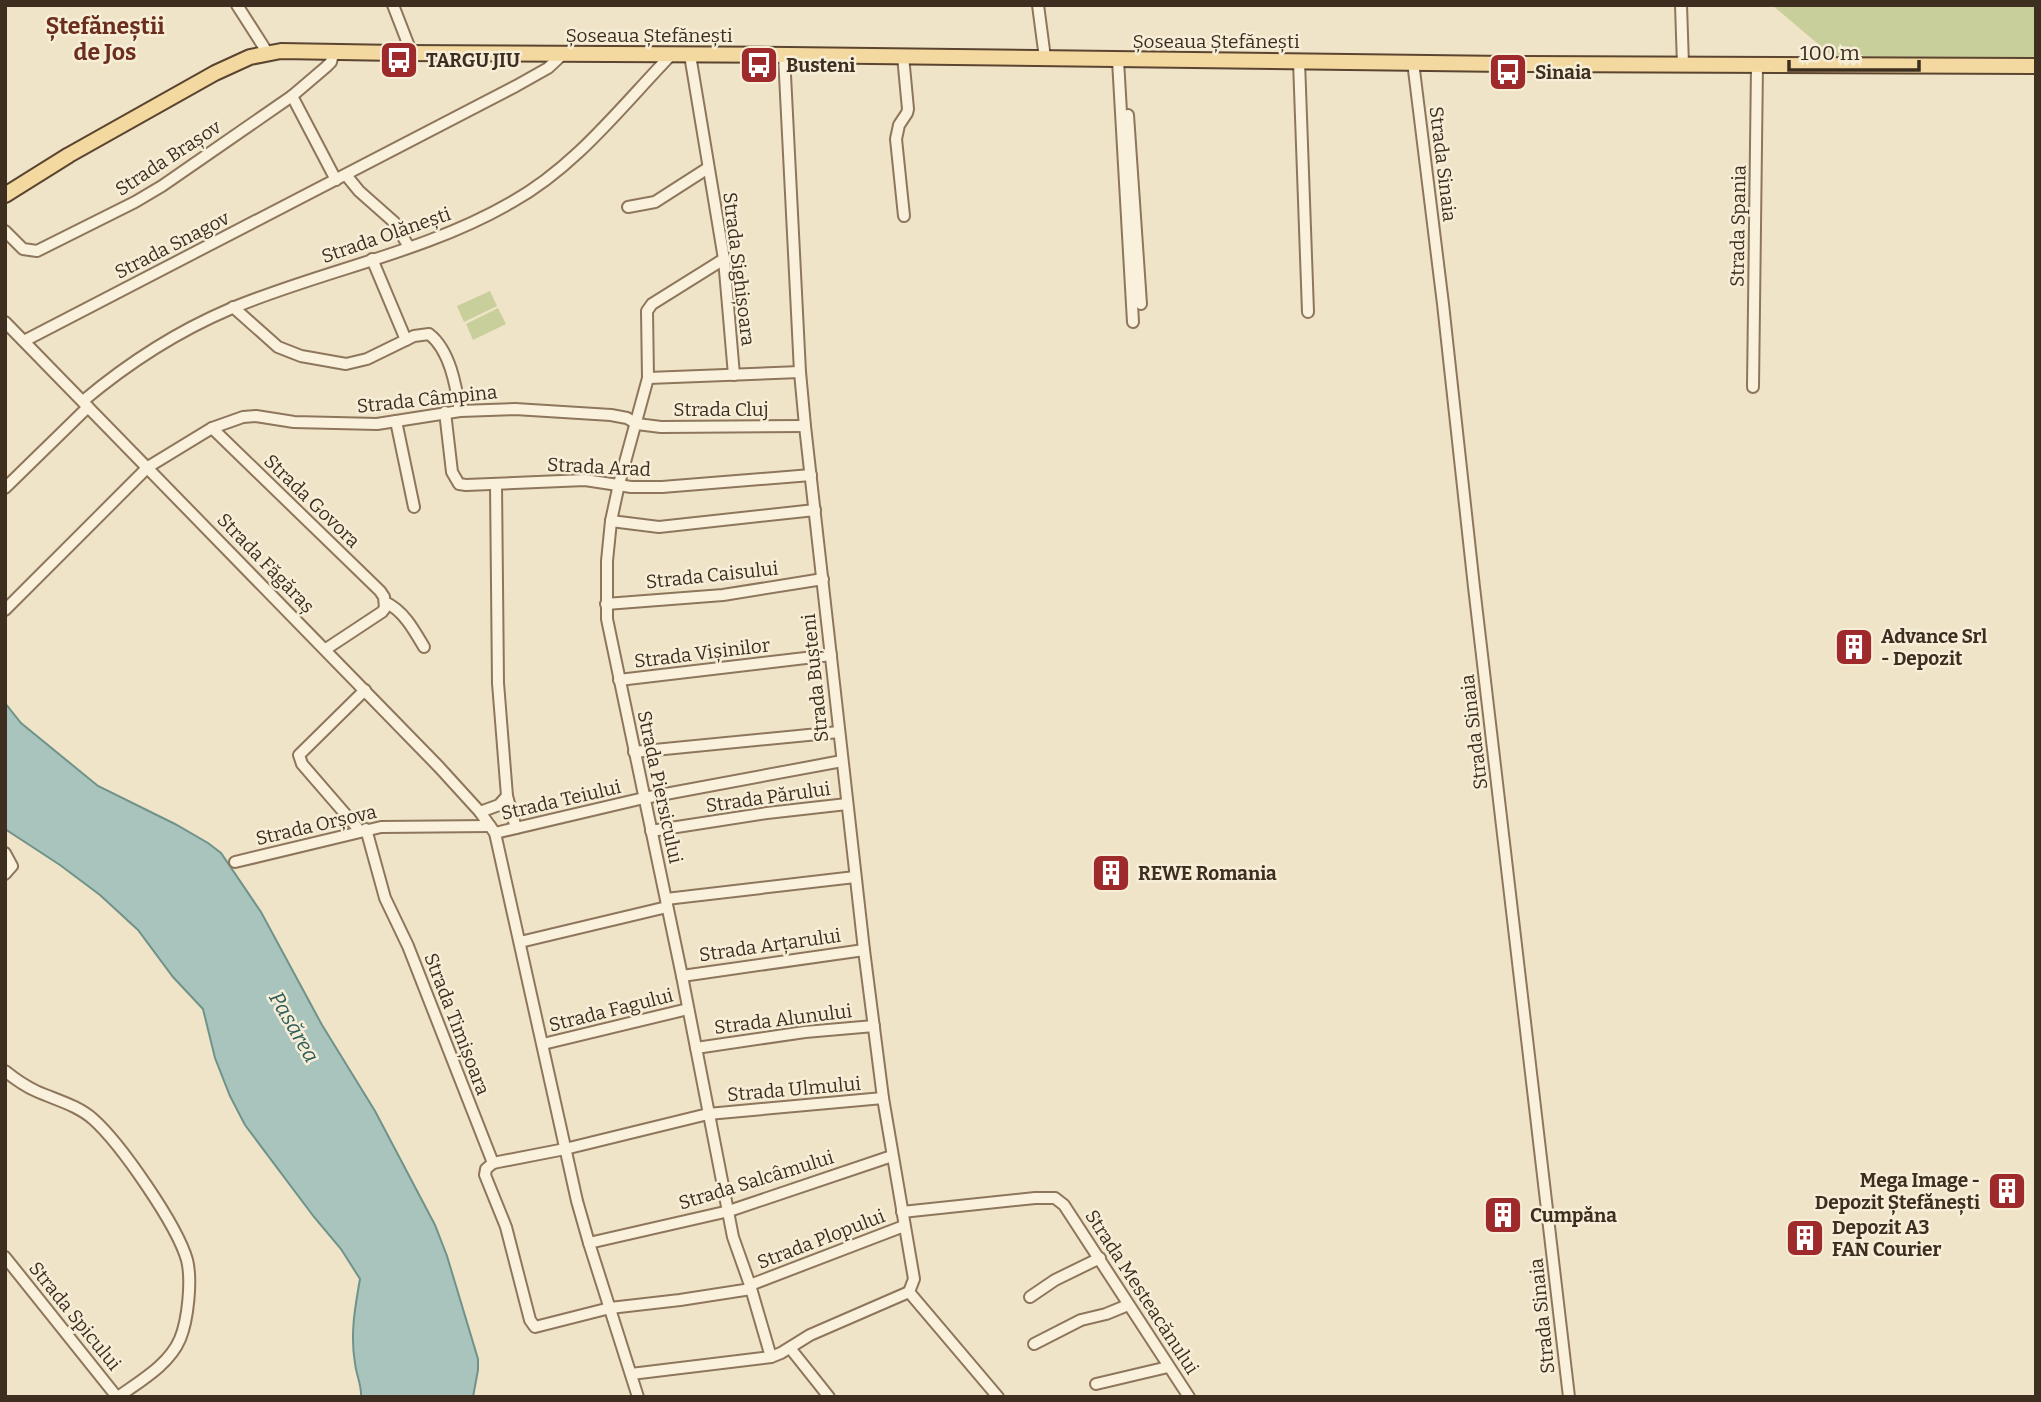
<svg xmlns="http://www.w3.org/2000/svg" width="2041" height="1402" font-family="Bitter,serif">
<style>
.green{fill:#c9cf9b}
.water{fill:#a9c4bc;stroke:#6f938a;stroke-width:2}
.lines{fill:none;stroke-linecap:round;stroke-linejoin:round}
.minor-casing{stroke:#8d765c;stroke-width:14}
.major-casing{stroke:#5b4430;stroke-width:18}
.minor{stroke:#faf1dc;stroke-width:10}
.major{stroke:#f3d9a0;stroke-width:14}
.labels{text-anchor:middle;dominant-baseline:central;stroke-width:5;stroke-linejoin:round;paint-order:stroke}
.street-label{font-size:19px;fill:#3d2e20;stroke:#f7eed8}
.poi-label{font-size:19px;font-weight:bold;fill:#3d2e20;stroke:#f7eed8;text-anchor:start}
.water-label{font-size:21px;font-style:italic;fill:#2f5d5a;stroke:#f7eed8}
.quarter-label{font-size:23px;font-weight:bold;fill:#6b2e1e;stroke:#f7eed8}
</style>
<rect width="100%" height="100%" fill="#f0e4c8"/>
<g class="green">
<path d="M1772,5H2036V63L1838,61Z"/>
<path d="M490,291L497,306L464,322L457,306Z"/>
<path d="M498,308L506,324L473,340L466,324Z"/>
</g>
<path class="water" d="M5,703L21,723L98,786L175,824L208,843L221,853L261,912L322,1025L375,1111L435,1225L447,1256L478,1359V1370L473,1397H361C362,1385 356,1375 355,1363C350,1335 355,1307 360,1279L341,1249L314,1217L245,1125L230,1096L215,1058L203,1009L173,977L138,930L100,895L60,865L5,829Z"/>
<g class="lines">
<g class="minor-casing">
<g id="minor">
<path d="M237,5L267,52"/>
<path d="M393,5L412,54"/>
<path d="M1038,5L1045,58"/>
<path d="M1681,5L1683,65"/>
<path d="M690,55L724,259L734,375"/>
<path d="M784,55L800,372L805,426L864,950L883,1098L914,1279L909,1292"/>
<path d="M903,56L908,109L907,113L899,125L896,139L904,216"/>
<path d="M1118,60L1133,322"/>
<path d="M1299,61L1308,312"/>
<path d="M1413,62L1443,304L1474,587L1569,1397"/>
<path d="M292,96L336,180"/>
<path d="M1128,115L1141,304"/>
<path d="M346,175L359,191L394,222L409,247"/>
<path d="M628,207L655,202L708,168"/>
<path d="M5,231L23,249L37,251L135,202L162,186L292,96L326,67L331,62L334,51"/>
<path d="M372,259L406,340"/>
<path d="M724,259L652,304L647,311L648,378L619,484L611,521L607,561V619L682,976L733,1237L750,1285L771,1357"/>
<path d="M233,307L278,347L301,356L346,364L367,359L414,336L429,334C450,350 456,386 460,411"/>
<path d="M5,322L439,767L480,812L495,833L577,1201L589,1243L638,1397"/>
<path d="M24,341L516,86L548,68L563,54"/>
<path d="M648,378L800,372"/>
<path d="M1753,387L1757,65"/>
<path d="M83,401C127,364 176,332 230,309C323,270 424,253 512,202C575,167 621,107 670,56"/>
<path d="M445,412L452,472L459,484L466,485L585,480L631,487H662L811,475"/>
<path d="M396,421L414,507"/>
<path d="M212,428L380,591L384,597L385,608L382,612L326,649"/>
<path d="M5,488L88,407"/>
<path d="M611,521L659,527L815,510"/>
<path d="M385,602C404,611 414,630 424,647"/>
<path d="M606,604L723,595L823,579"/>
<path d="M5,610L148,467L212,428L243,417L256,416L294,422L377,424L460,411L515,409L611,415L627,418L637,424L661,427L805,426"/>
<path d="M619,680L831,655"/>
<path d="M634,752L839,732"/>
<path d="M507,796L516,828"/>
<path d="M480,812L499,805L507,796L498,683L496,484"/>
<path d="M366,829L385,898L408,946L493,1163L565,1149L708,1114L883,1098"/>
<path d="M360,831L302,764L299,755L365,690"/>
<path d="M651,831L767,813L847,804"/>
<path d="M495,833L644,798L842,761"/>
<path d="M5,853L12,866L5,874"/>
<path d="M235,862L381,827L490,826"/>
<path d="M666,899L855,877"/>
<path d="M520,942L667,907"/>
<path d="M682,976L864,950"/>
<path d="M543,1044L688,1009"/>
<path d="M696,1048L805,1032L874,1026"/>
<path d="M5,1071C15,1079 25,1086 36,1091C56,1100 77,1105 93,1119C121,1144 177,1225 187,1260C192,1280 188,1320 180,1339C169,1365 140,1381 118,1397"/>
<path d="M493,1163L486,1169L485,1175L506,1227L530,1320L535,1327L610,1308L680,1300L751,1289"/>
<path d="M902,1212L1035,1198H1055L1064,1205L1189,1397"/>
<path d="M589,1243L729,1211L892,1156"/>
<path d="M5,1257L117,1397"/>
<path d="M750,1285L904,1226"/>
<path d="M909,1292L998,1397"/>
<path d="M1030,1297L1055,1280L1100,1258"/>
<path d="M1034,1344L1081,1320L1106,1314L1128,1305"/>
<path d="M790,1348L829,1397"/>
<path d="M631,1374L771,1357L781,1353L810,1335L909,1292"/>
<path d="M1096,1384L1168,1367"/>
</g>
</g>
<g class="major-casing">
<path id="major" d="M5,195L69,155L215,73L250,57L281,51L398,53L789,55L1507,64L2036,66"/>
</g>
<use href="#minor" class="minor"/>
<use href="#major" class="major"/>
</g>
<defs>
<g id="bus-square" transform="scale(2.0125)"><rect x="-9" y="-9" width="18" height="18" rx="4" fill="#9e2a2b" stroke="#f7eed8"/><path d="M-5-6H5V4H4V6H2V4H-2V6H-4V4H-5ZM-3.5-4V0h7V-4ZM-3.5 1.2v1.5H-2V1.2ZM2 1.2v1.5H3.5V1.2Z" fill="#fff"/></g>
<g id="building-square" transform="scale(2.0125)"><rect x="-9" y="-9" width="18" height="18" rx="4" fill="#9e2a2b" stroke="#f7eed8"/><path d="M-4-6H4V6H1V3H-1V6H-4ZM-2.5-4.3h1.7v1.8h-1.7ZM.8-4.3h1.7v1.8H.8ZM-2.5-1h1.7V.8h-1.7ZM.8-1h1.7V.8H.8Z" fill="#fff"/></g>
</defs>
<g fill-rule="evenodd">
<use href="#bus-square" x="399" y="60"/>
<use href="#bus-square" x="759" y="65"/>
<use href="#bus-square" x="1508" y="72"/>
<use href="#building-square" x="1854" y="647"/>
<use href="#building-square" x="1111" y="873"/>
<use href="#building-square" x="2007" y="1191"/>
<use href="#building-square" x="1503" y="1215"/>
<use href="#building-square" x="1805" y="1238"/>
</g>
<g class="labels">
<g class="street-label">
<text x="649" y="35">Șoseaua Ștefănești</text>
<text x="1216" y="41">Șoseaua Ștefănești</text>
<text transform="translate(168 158) rotate(-33)">Strada Brașov</text>
<text transform="translate(1443 164) rotate(83)">Strada Sinaia</text>
<text transform="translate(1738 226) rotate(-89)">Strada Spania</text>
<text transform="translate(386 235) rotate(-19)">Strada Olănești</text>
<text transform="translate(172 245) rotate(-27)">Strada Snagov</text>
<text transform="translate(739 269) rotate(83)">Strada Sighișoara</text>
<text transform="translate(427 399) rotate(-6)">Strada Câmpina</text>
<text x="721" y="409">Strada Cluj</text>
<text transform="translate(599 467) rotate(3)">Strada Arad</text>
<text transform="translate(312 501) rotate(44)">Strada Govora</text>
<text transform="translate(266 563) rotate(46)">Strada Făgăraș</text>
<text transform="translate(712 575) rotate(-6)">Strada Caisului</text>
<text transform="translate(702 653) rotate(-7)">Strada Vișinilor</text>
<text transform="translate(815 678) rotate(-96)">Strada Bușteni</text>
<text transform="translate(1474 732) rotate(-97)">Strada Sinaia</text>
<text transform="translate(660 787) rotate(78)">Strada Piersicului</text>
<text transform="translate(768 797) rotate(-8)">Strada Părului</text>
<text transform="translate(561 800) rotate(-13)">Strada Teiului</text>
<text transform="translate(316 825) rotate(-13)">Strada Orșova</text>
<text transform="translate(770 945) rotate(-8)">Strada Arțarului</text>
<text transform="translate(611 1010) rotate(-14)">Strada Fagului</text>
<text transform="translate(783 1019) rotate(-7)">Strada Alunului</text>
<text transform="translate(457 1024) rotate(69)">Strada Timișoara</text>
<text transform="translate(794 1089) rotate(-5)">Strada Ulmului</text>
<text transform="translate(756 1180) rotate(-17)">Strada Salcâmului</text>
<text transform="translate(821 1239) rotate(-21)">Strada Plopului</text>
<text transform="translate(1142 1292) rotate(57)">Strada Mesteacănului</text>
<text transform="translate(75 1316) rotate(51)">Strada Spicului</text>
<text transform="translate(1542 1316) rotate(-96)">Strada Sinaia</text>
</g>
<g class="poi-label">
<text x="426" y="60">TARGU JIU</text>
<text x="786" y="65">Busteni</text>
<text x="1535" y="72">Sinaia</text>
<text x="1881" y="636">Advance Srl<tspan x="1881" dy="22">- Depozit</tspan></text>
<text x="1138" y="873">REWE Romania</text>
<text x="1980" y="1180" text-anchor="end">Mega Image -<tspan x="1980" dy="22">Depozit Ștefănești</tspan></text>
<text x="1530" y="1215">Cumpăna</text>
<text x="1832" y="1227">Depozit A3<tspan x="1832" dy="22">FAN Courier</tspan></text>
</g>
<g class="water-label">
<text transform="translate(294 1027) rotate(60)">Pasărea</text>
</g>
<g class="quarter-label">
<text x="105" y="26">Ștefăneștii<tspan x="105" dy="26">de Jos</tspan></text>
</g>
</g>
<rect width="2041" height="1402" fill="none" stroke="#3d2e20" stroke-width="14"/>
<path d="M1789 60v10h130v-10" fill="none" stroke="#3d2e20" stroke-width="3.5"/>
<text x="1800" y="60" font-size="21" fill="#3d2e20" stroke="#f7eed8" stroke-width="5" paint-order="stroke">100 m</text>
</svg>
